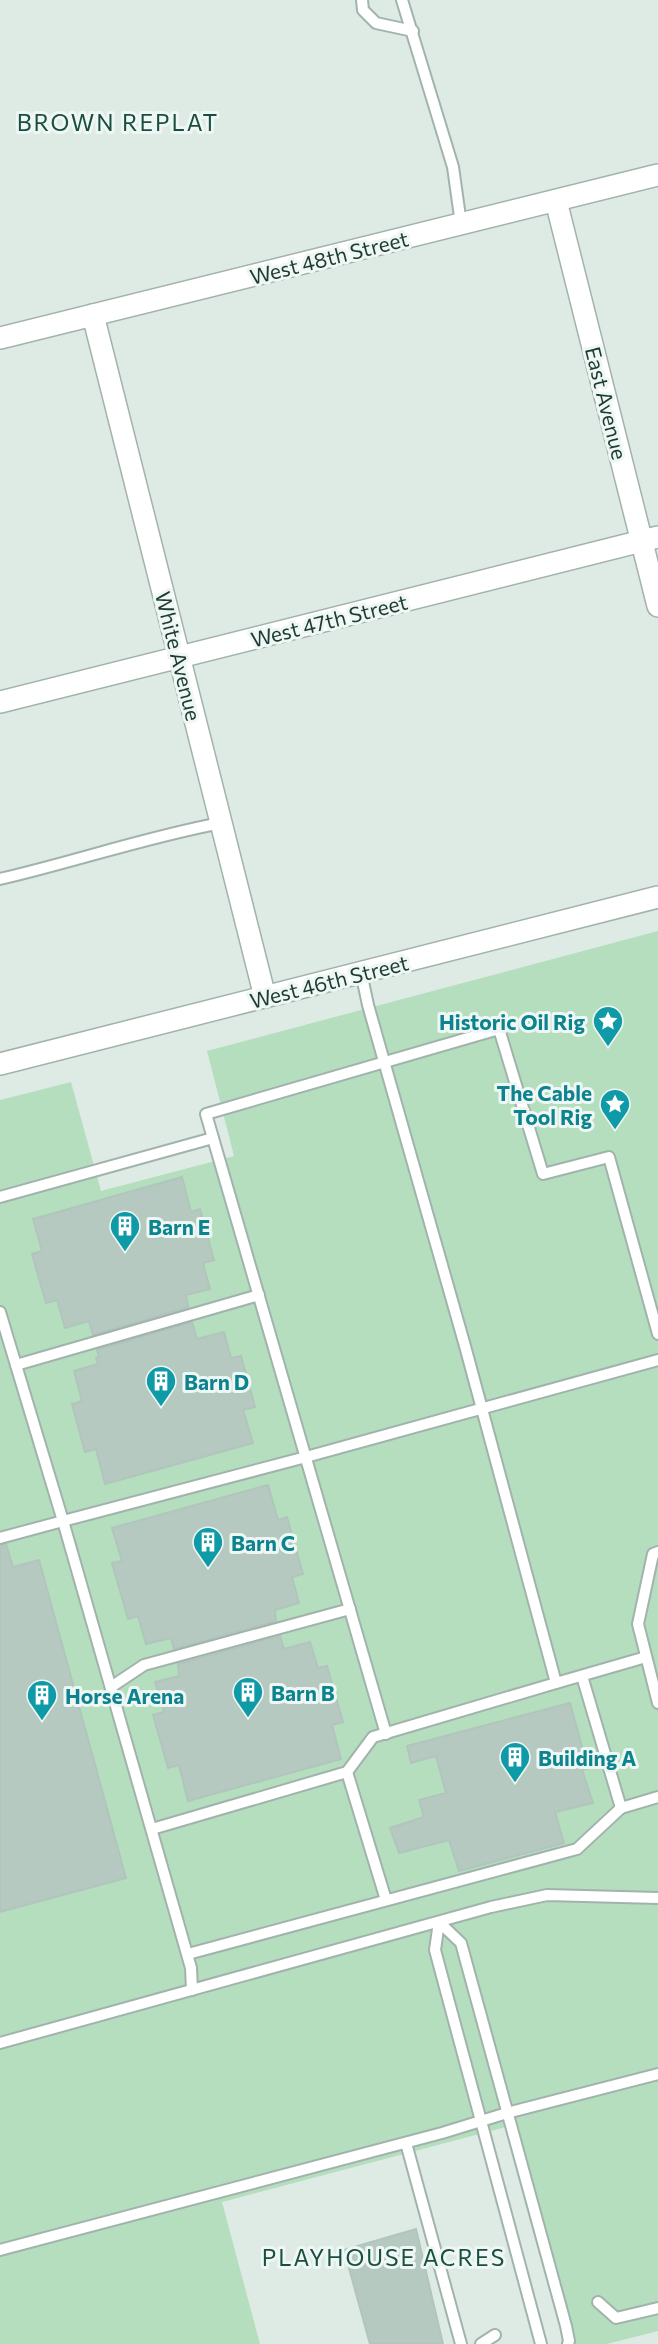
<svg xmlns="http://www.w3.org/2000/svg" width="658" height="2344" font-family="Commissioner,sans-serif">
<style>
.green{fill:#b5debf}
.building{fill:#b6c9c0;stroke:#b0c5bc;stroke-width:2}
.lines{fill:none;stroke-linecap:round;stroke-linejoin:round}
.lane-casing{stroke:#a1b3ac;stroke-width:14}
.street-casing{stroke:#a1b3ac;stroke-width:24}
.lane{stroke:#fff;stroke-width:10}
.street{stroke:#fff;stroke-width:21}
.labels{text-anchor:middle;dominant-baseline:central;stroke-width:6;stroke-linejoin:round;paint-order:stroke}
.street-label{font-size:21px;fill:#1e3b33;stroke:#eef7f3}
.culture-label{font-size:21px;font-weight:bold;fill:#0d838f;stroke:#eef7f3;text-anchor:start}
.neighbourhood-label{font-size:23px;letter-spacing:2px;fill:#194e40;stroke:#eef7f3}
</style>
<rect width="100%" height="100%" fill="#deebe5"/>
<path class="green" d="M658,931V2331L607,2344H564L506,2127L222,2202L260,2344H0V1100L71,1082L101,1191L234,1156L207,1051Z"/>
<g class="building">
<path d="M182,1177L191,1212L200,1209L214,1260L203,1263L210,1289L186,1295L188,1307L93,1335L89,1321L65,1328L57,1300L46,1303L32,1254L42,1251L33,1219Z"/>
<path d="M192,1322L197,1339L224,1332L231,1358L241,1356L255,1407L243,1410L253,1443L105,1484L96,1449L85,1452L72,1404L82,1401L74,1371L98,1364L96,1358L99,1357L97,1350Z"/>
<path d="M268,1485L278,1520L287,1517L303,1574L292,1577L299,1603L275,1610L276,1621L174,1649L171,1638L146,1644L138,1616L128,1619L112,1563L122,1561L112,1528Z"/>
<path d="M6,1544L13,1567L39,1560L126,1878L0,1912V1546Z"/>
<path d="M280,1636L284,1649L310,1642L318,1668L327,1666L343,1722L332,1725L341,1759L188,1801L179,1765L168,1768L153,1715L164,1712L155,1682L179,1676L178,1664Z"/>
<path d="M570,1703L588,1768L582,1770L593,1803L555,1812L564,1843L459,1871L449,1840L399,1853L390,1828L424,1817L419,1800L446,1793L436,1756L411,1763L407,1746Z"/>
<path d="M416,2229L443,2344H370L344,2250Z"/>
</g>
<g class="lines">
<g class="lane-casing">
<g id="lane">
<path d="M362,0L363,10L376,23L413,31"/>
<path d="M402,0L453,167L461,224"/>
<path d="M0,879C74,862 146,837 221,823"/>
<path d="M361,972L368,1005L465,1346L556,1683L646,1657"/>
<path d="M0,1197L213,1138"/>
<path d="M0,1312L63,1521L0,1538"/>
<path d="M16,1365L259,1295"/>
<path d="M658,1552L653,1554L638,1624L658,1703"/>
<path d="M582,1676L621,1808L658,1797"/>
<path d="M111,1687L144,1665L350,1609"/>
<path d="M386,1734L206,1114L499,1029L543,1174L609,1157L658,1334"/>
<path d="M347,1772L386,1900"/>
<path d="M152,1829L347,1772L373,1737L556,1683"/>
<path d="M188,1954L577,1849L621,1808"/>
<path d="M192,1990L191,1968L63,1521L306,1457L658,1360"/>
<path d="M0,2043L491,1907L547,1895L658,1898"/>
<path d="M406,2143L461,2344"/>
<path d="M0,2250L442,2133L507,2113L658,2074"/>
<path d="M598,2302L616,2318L658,2308"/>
<path d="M481,2344L495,2335"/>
<path d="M541,2344L435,1950L439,1922L461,1943L566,2326L569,2341L568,2344"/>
</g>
</g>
<g class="street-casing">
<g id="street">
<path d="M556,201L658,606"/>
<path d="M93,315L265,997"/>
<path d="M0,338L658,175"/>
<path d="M0,702L658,537"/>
<path d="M0,1064L658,897"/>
</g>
</g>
<use href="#lane" class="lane"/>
<use href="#street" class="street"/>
</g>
<defs>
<g id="sight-pin" transform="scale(1.575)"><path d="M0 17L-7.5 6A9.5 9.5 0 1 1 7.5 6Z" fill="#0f9aa8" stroke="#eef7f3"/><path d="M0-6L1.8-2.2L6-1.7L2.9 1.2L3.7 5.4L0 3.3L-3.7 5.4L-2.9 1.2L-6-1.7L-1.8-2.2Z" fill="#fff"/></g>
<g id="building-pin" transform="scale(1.575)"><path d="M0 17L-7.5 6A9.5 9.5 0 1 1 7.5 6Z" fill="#0f9aa8" stroke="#eef7f3"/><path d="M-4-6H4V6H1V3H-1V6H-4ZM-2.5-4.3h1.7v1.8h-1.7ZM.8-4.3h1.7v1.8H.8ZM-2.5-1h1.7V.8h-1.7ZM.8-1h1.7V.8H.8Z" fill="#fff"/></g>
</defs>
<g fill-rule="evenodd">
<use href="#sight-pin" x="608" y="1021"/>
<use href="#sight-pin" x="615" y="1104"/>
<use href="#building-pin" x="125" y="1226"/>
<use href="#building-pin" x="161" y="1381"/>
<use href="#building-pin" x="208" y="1542"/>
<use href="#building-pin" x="248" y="1692"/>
<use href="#building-pin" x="42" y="1695"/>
<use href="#building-pin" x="515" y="1757"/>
</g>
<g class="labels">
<g class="street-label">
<text transform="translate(329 257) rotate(-14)">West 48th Street</text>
<text transform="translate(607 403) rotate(76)">East Avenue</text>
<text transform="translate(329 620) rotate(-14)">West 47th Street</text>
<text transform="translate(179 656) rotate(76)">White Avenue</text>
<text transform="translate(329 981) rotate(-14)">West 46th Street</text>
</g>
<g class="culture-label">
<text x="585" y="1021" text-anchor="end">Historic Oil Rig</text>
<text x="592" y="1092" text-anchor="end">The Cable<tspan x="592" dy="24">Tool Rig</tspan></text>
<text x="148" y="1226">Barn E</text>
<text x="184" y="1381">Barn D</text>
<text x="231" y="1542">Barn C</text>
<text x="271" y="1692">Barn B</text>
<text x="65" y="1695">Horse Arena</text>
<text x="538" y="1757">Building A</text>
</g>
<g class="neighbourhood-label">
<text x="118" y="122">BROWN REPLAT</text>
<text x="384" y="2257">PLAYHOUSE ACRES</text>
</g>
</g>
</svg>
